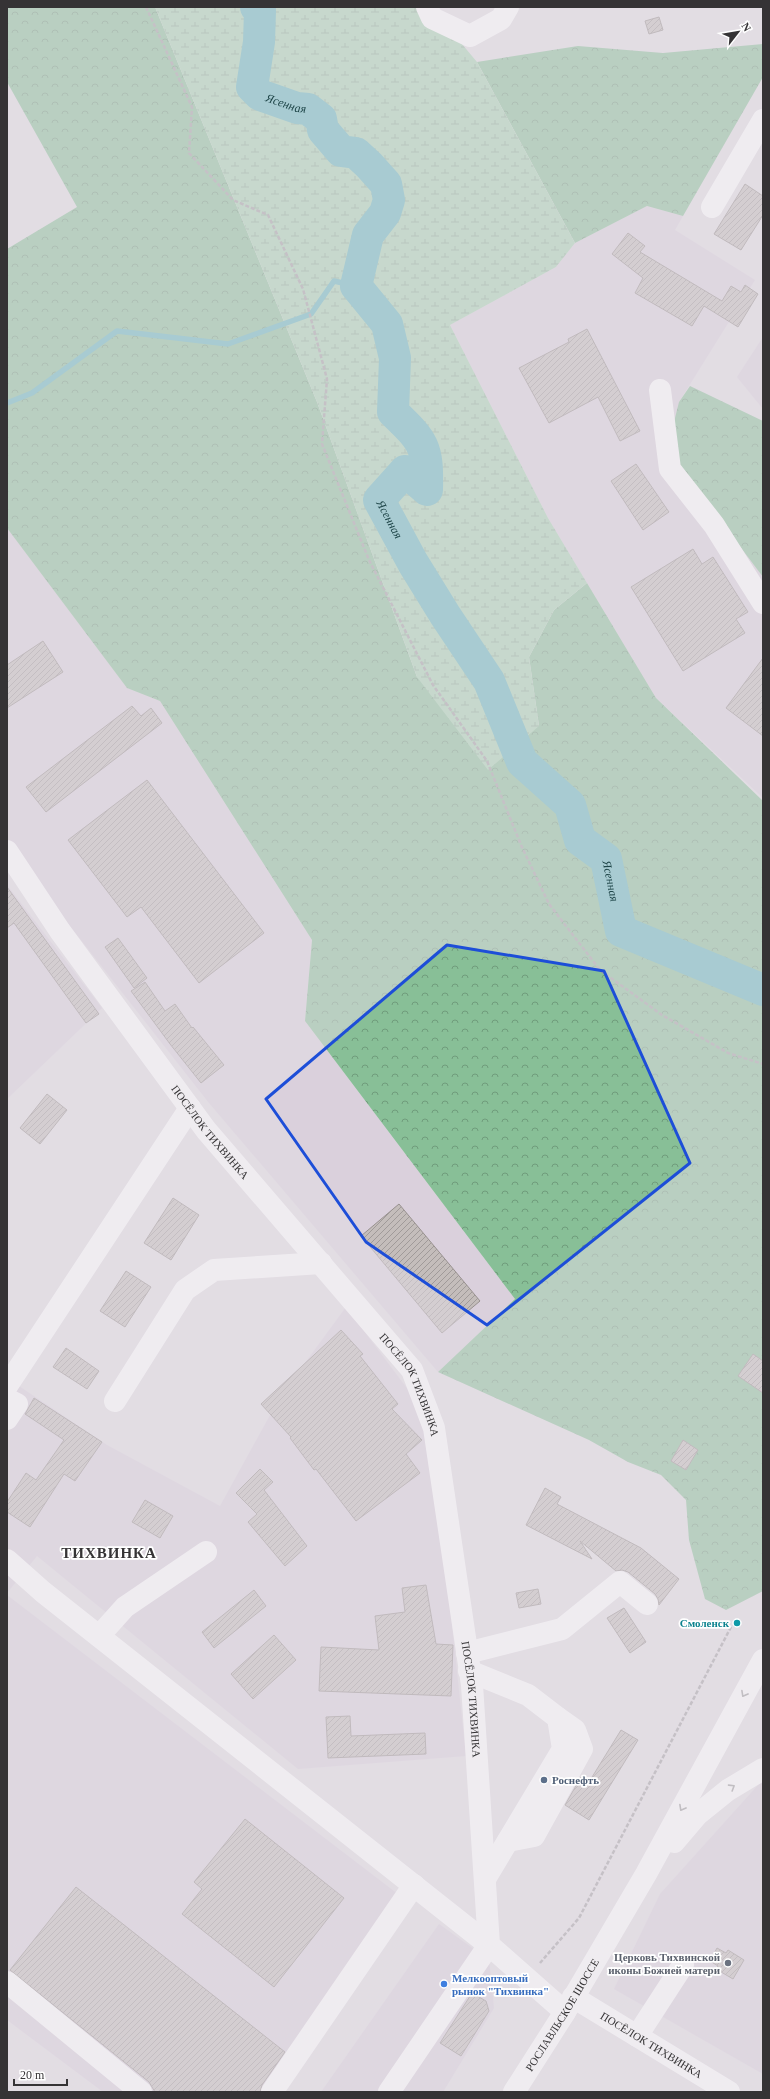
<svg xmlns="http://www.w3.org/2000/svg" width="770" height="2099" font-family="Georgia,serif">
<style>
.built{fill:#dad0dc}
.forest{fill:url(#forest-crowns)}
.wetland{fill:url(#wetland-marsh)}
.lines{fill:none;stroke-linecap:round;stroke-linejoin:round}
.stream{stroke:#62b6bc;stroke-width:5.5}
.river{stroke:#62b6bc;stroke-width:32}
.building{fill:url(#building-hatch);stroke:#98918f}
.path{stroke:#a39fa3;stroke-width:2.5;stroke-dasharray:4 2;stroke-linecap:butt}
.minor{stroke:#fff;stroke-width:22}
.major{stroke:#fff;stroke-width:22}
.oneway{stroke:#9a999a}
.marked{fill:none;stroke:#1d4ed8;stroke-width:3;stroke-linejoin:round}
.culture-dot{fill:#0f9aa8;stroke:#fff;stroke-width:1.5}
.service-dot{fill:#5c6f8a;stroke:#fff;stroke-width:1.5}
.worship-dot{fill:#6b7280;stroke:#fff;stroke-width:1.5}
.shop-dot{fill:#3f7fe0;stroke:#fff;stroke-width:1.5}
.labels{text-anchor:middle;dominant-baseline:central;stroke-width:3.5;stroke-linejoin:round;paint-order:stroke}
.street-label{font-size:11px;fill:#353335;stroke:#fff}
.culture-label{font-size:11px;font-weight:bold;fill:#0d838f;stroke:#fff;text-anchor:end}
.service-label{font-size:11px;font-weight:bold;fill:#4e5e75;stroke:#fff;text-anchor:start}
.worship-label{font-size:11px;font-weight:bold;fill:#5b616d;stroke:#fff;text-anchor:end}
.shop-label{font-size:11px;font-weight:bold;fill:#366cbe;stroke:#fff;text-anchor:start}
.water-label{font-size:12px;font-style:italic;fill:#1f4649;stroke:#fff}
.district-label{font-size:15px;font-weight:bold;letter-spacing:1px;fill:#353335;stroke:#fff}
</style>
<defs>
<pattern id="forest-crowns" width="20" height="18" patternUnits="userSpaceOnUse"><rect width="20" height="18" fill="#88bf97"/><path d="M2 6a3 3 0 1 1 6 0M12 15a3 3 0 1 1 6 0" fill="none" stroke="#709c7c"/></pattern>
<pattern id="wetland-marsh" width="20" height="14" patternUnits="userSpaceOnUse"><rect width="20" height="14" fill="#a7d3b2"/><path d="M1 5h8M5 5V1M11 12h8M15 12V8" fill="none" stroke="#89ac92"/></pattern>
<pattern id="building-hatch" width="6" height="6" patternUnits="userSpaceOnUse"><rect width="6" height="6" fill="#c4bdbb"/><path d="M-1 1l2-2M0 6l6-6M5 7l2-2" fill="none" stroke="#a09a99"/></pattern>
</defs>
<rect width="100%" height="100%" fill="#e2dde3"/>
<g class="built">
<path d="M647,206L683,216L675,230L755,280L679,402L680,467L763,577V798L656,698L548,518L450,325L556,267L575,243Z"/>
<path d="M763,337V409L737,377Z"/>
<path d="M7,528L127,688L160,701L312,940L305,1021L515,1299L438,1372L209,1103L7,846Z"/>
<path d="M7,885L102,1008L7,1099Z"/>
<path d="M346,1307L430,1419L466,1756L298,1769L37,1556L7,1593V1378L107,1445L220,1506L280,1397Z"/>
<path d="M7,1595L407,1901L282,2092H103L7,2020Z"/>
<path d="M763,1783V2074L614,1989L660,1894L759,1784Z"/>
<path d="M439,1924L489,1960L494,2008L443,2092H321Z"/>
</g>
<g class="forest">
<path d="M7,7H155L317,402L417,677L539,726L529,657L554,610L587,583L656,698L763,801V1591L726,1610L705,1599L689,1540L686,1500L661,1475L628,1462L589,1440L438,1372L515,1299L305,1021L312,940L160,701L127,688L7,528V249L77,207L7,82Z"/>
<path d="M763,44V77L683,216L647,206L575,243L477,62L578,46L663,53Z"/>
<path d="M690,386L763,421V577L680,467L673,426L679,402Z"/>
</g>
<path class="wetland" d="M155,7H431L477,62L575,243L556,267L450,325L548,518L587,583L554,610L529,657L539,726L488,770L417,677L317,402Z"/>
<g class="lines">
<path class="stream" d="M7,403L32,393L117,331L228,344L311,314L334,281L356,286"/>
<path class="river" id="s1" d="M256,7L260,11L259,42L252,87L260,95L297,108L308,109L321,119L323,130L341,151L356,153L369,165L386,184L389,200L385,213L368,235L356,286L387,324L395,358L393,412C424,442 428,446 427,490L405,471L379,500L413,563L445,615L489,681L522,762L570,805L580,840L606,859L621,931L763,990"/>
</g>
<g class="building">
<path d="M659,17L663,30L649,34L645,21Z"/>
<path d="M745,184L763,196V215L741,250L714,234Z"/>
<path d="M628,233L645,246L640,252L722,301L731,286L741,292L745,285L758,294L738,327L704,306L692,326L635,293L643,278L612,254Z"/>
<path d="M587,329L640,431L620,441L598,397L549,423L519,368L569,342L568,339Z"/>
<path d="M636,464L669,512L643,530L611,481Z"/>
<path d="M693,549L702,564L713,557L748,612L736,619L745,633L683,671L631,587Z"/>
<path d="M43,641L63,672L7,708V665Z"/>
<path d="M763,658V736L726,708Z"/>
<path d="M132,706L141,716L151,708L162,723L46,812L26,787Z"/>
<path d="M147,780L264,933L199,983L141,907L127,917L68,840Z"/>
<path d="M7,887L99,1014L86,1023L14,923L7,928Z"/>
<path d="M118,938L147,978L134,988L105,947Z"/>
<path d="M145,982L165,1011L175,1004L192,1028L193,1027L224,1065L201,1083L170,1044L131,991Z"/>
<path d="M47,1094L67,1110L40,1144L20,1128Z"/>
<path d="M173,1198L199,1215L171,1260L144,1243Z"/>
<path d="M399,1204L480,1301L442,1333L361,1236Z"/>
<path d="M126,1271L151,1287L125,1327L100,1311Z"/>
<path d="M341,1330L363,1354L360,1356L398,1404L392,1409L422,1440L406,1454L420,1473L356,1521L316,1469L314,1470L290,1438L291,1437L261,1404Z"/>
<path d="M66,1348L99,1371L87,1389L53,1367Z"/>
<path d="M753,1354L763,1361V1393L738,1376Z"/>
<path d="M34,1398L102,1442L75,1481L64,1474L30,1527L7,1512V1502L26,1473L36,1480L64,1440L25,1414Z"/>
<path d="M683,1440L698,1450L686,1470L671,1461Z"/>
<path d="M260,1469L273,1482L264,1490L307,1546L285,1566L248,1522L257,1514L236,1493Z"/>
<path d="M545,1488L561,1497L557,1504L641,1548L679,1579L659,1605L658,1599L655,1594L628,1572L622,1570L616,1571L580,1541L592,1559L526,1525Z"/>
<path d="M145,1500L173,1516L160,1538L132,1522Z"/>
<path d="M426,1585L436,1644L453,1645L451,1696L319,1691L321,1647L379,1650L375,1616L405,1612L402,1588Z"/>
<path d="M538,1589L541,1604L519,1608L516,1593Z"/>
<path d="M254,1590L266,1606L214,1648L202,1632Z"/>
<path d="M624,1608L646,1642L630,1653L607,1618Z"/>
<path d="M274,1635L296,1660L253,1699L231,1674Z"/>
<path d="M350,1716L351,1736L425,1733L426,1754L328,1758L326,1717Z"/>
<path d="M621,1730L638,1740L589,1820L565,1805L581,1777L589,1782Z"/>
<path d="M245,1819L344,1898L274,1987L182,1914L202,1889L194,1882Z"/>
<path d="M76,1887L285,2052L262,2085L260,2092H155L149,2082L10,1970Z"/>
<path d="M717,1948L726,1953L728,1950L744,1960L733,1979L716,1969L718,1966L710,1961Z"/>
<path d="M472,1993L486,2001L489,2011L461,2056L440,2043Z"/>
</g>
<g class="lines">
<g class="path">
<path d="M146,7L192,107L189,153L233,200L268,215L303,289L327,379L322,444L369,560L433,685L487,761L521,845L549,904L600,970L662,1015L728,1053L763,1064"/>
<path d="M540,1963L579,1918L731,1627"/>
</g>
<g class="minor">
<path d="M427,7L432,18L470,36L501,19L508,7"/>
<path d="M712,207L763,120"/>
<path d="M660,390L670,469L714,525L763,603"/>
<path id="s2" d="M7,851L60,931L206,1130L412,1370L434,1428L472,1685L489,1945L565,2012"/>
<path d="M7,1386L190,1108"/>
<path d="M7,1399L17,1404L7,1419"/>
<path d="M115,1401L185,1290L214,1270L321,1263"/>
<path d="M7,1560L43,1592L489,1945L389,2092"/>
<path d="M99,1636L125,1607L206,1552"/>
<path d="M467,1653L562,1629L620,1582L647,1604"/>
<path d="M469,1671L528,1695L558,1718L563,1749L485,1879"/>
<path d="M508,1841L534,1836L582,1749L575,1730L558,1718"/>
<path d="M7,1982L141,2092"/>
<path id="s3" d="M573,1997L729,2092"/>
<path d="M637,2036L683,1965"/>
<path d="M272,2092L414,1885"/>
</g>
<g class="major">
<path d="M674,1842L697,1815L728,1790L763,1769"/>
<path id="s4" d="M514,2092L565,2012L646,1874L763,1660"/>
</g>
</g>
<defs><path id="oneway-chevron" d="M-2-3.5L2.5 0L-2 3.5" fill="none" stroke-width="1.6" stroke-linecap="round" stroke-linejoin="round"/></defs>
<g class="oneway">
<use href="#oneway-chevron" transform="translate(744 1694) rotate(119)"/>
<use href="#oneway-chevron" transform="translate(732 1787) rotate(-32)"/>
<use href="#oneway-chevron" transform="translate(682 1808) rotate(119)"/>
</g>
<path d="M0 0H770V2099H0ZM447,945L604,971L690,1163L487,1325L366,1242L266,1099Z" fill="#e2dde3" fill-opacity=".55" fill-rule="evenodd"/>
<path class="marked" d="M447,945L604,971L690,1163L487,1325L366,1242L266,1099Z"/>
<circle class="culture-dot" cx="737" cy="1623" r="4"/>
<circle class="service-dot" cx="544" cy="1780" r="4"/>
<circle class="worship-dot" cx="728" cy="1963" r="4"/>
<circle class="shop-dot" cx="444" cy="1984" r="4"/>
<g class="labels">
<g class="street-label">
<text stroke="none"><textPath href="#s2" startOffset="347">ПОСЁЛОК ТИХВИНКА</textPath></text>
<text stroke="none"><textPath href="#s2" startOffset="671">ПОСЁЛОК ТИХВИНКА</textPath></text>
<text stroke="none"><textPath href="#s2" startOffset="995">ПОСЁЛОК ТИХВИНКА</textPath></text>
<text stroke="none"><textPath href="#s4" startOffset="91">РОСЛАВЛЬСКОЕ ШОССЕ</textPath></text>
<text stroke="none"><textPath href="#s3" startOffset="92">ПОСЁЛОК ТИХВИНКА</textPath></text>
</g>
<g class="culture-label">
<text x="729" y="1623">Смоленск</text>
</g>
<g class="service-label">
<text x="552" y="1780">Роснефть</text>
</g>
<g class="worship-label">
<text x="720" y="1957">Церковь Тихвинской<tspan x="720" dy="13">иконы Божией матери</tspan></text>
</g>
<g class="shop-label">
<text x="452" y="1978">Мелкооптовый<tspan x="452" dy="13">рынок "Тихвинка"</tspan></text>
</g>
<g class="water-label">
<text stroke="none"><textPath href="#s1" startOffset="121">Ясенная</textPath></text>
<text stroke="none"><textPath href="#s1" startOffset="685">Ясенная</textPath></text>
<text stroke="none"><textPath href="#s1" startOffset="1118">Ясенная</textPath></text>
</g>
<g class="district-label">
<text x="109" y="1553">ТИХВИНКА</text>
</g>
</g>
<rect width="770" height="2099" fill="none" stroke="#353335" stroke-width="16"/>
<g transform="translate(738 32) rotate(59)" stroke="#ffffff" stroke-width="3" paint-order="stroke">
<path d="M0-3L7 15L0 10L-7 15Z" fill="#353335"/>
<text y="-6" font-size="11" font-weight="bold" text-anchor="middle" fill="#353335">N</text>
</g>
<path d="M14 2079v6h53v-6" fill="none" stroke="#353335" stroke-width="2"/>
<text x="20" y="2079" font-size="12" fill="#353335" stroke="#ffffff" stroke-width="3" paint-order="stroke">20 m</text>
</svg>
